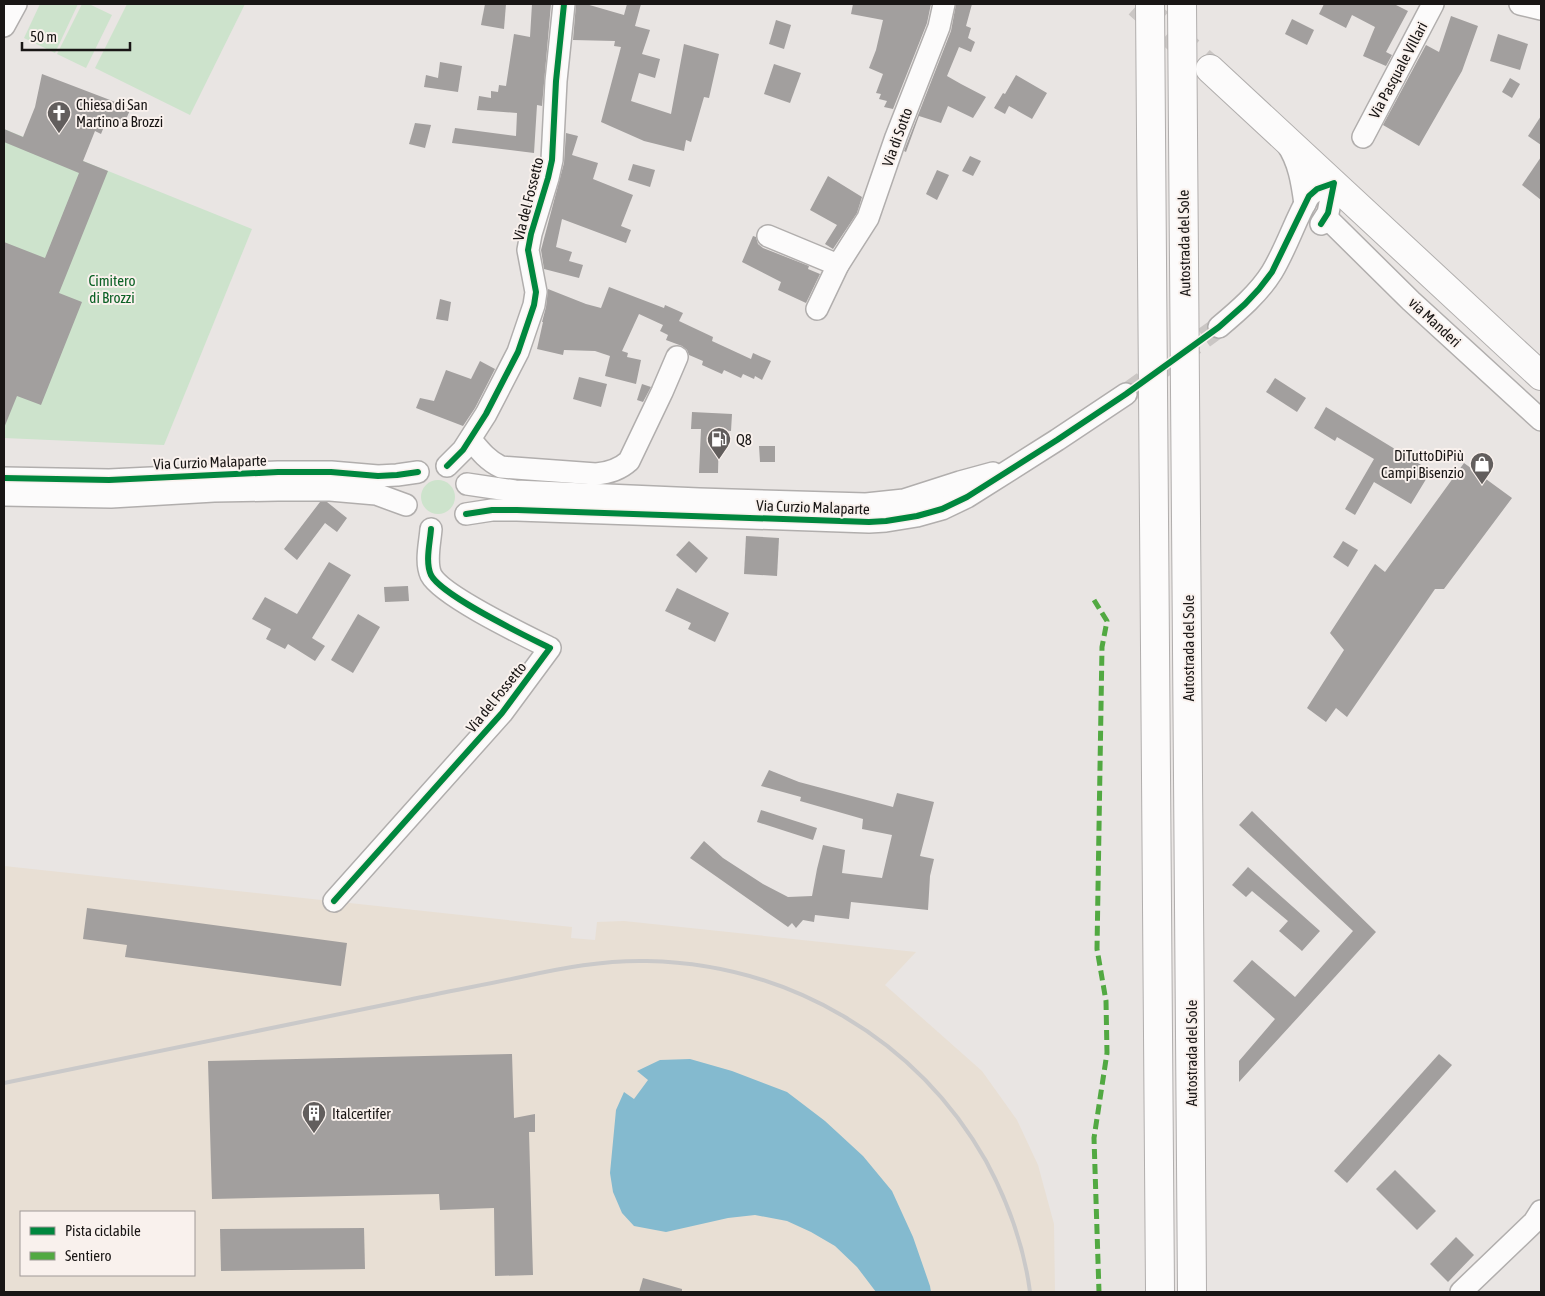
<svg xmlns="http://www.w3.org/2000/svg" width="1545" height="1296" font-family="'Asap Condensed',sans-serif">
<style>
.industrial{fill:#e8dfd4;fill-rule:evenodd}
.green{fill:#cde3cc}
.water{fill:#84bacf}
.building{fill:#a29f9e}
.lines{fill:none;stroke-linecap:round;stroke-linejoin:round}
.minor-tunnel{stroke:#cac6c4;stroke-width:21;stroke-dasharray:21 11;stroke-linecap:butt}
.major-tunnel{stroke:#cac6c4;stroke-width:28;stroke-dasharray:28 14;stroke-linecap:butt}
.minor-casing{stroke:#b1aead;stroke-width:24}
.major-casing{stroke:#b1aead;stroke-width:30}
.highway-casing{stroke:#b1aead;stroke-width:30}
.minor{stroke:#fcfbfb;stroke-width:21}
.major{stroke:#fcfbfb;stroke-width:28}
.highway{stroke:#fcfbfb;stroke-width:28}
.rail{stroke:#cac9c9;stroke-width:4}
.quiet{stroke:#52a942;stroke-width:5;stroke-dasharray:10 5;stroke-linecap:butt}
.cycleway-casing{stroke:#f9f1ed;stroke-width:9}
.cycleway{stroke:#00873e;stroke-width:6}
.labels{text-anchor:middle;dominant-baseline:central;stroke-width:4;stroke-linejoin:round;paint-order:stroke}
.street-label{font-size:15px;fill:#191615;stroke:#f9f1ed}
.poi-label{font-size:15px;fill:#191615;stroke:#f9f1ed;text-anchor:start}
.park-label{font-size:15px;fill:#0b6125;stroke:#f9f1ed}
</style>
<rect width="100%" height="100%" fill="#e9e5e3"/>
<path class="industrial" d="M4,866L572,927L571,938L595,940L597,922L624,921L916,952L885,985L982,1071L1017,1120L1038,1165L1054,1224L1055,1292H4ZM21,1212H194V1275H21Z"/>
<g class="green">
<path d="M40,4H78L55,53L24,38Z"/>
<path d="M82,4H89L112,15L86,68L57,54Z"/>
<path d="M127,4H245L190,115L95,68Z"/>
<path d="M4,129L252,229L164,445L4,438Z"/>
<circle cx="438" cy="497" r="17"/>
</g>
<path class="water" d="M690,1059L732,1071L787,1092L825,1121L863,1156L892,1191L913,1237L930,1286L931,1292H876L857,1267L835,1246L811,1232L787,1221L755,1215L728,1218L666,1232L634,1226L622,1213L613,1192L610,1173L616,1110L624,1092L634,1099L648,1080L637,1071L660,1060Z"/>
<g class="building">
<path d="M485,4H506L504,29L481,25Z"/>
<path d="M532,4H551L542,106L537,105L534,153L452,143L455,128L516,136L517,113L477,110L479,96L491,98V91L498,92L499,85L506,86L514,34L530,37Z"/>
<path d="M576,4H586L624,15L627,4H641L635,26L650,30L642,54L660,59L655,78L639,73L631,101L671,114L684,44L719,54L709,98L704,97L691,142L686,140L684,151L644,141L601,122L621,47L614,46L615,41L573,40Z"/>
<path d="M853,4H931L927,23L893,109L884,107L887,101L879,99L881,94L876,93L883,74L869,68L876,50L883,20L851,14Z"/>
<path d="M956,4H972L966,26L971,28L968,38L975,42L971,52L959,47L947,76L961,84L986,97L973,118L948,106L941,123L919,116L906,152L904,151L951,31Z"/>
<path d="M1324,4H1394L1408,11L1386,52L1392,55L1386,66L1363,56L1375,27L1352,15L1346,28L1319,14Z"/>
<path d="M1451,16L1478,26L1462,71L1419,146L1383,125L1426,45L1439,52Z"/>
<path d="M1292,19L1314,30L1307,45L1285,34Z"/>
<path d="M776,20L791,25L784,49L769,44Z"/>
<path d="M1498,34L1528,44L1520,70L1490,61Z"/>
<path d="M440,62L462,66L458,92L424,87L426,75L438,78Z"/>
<path d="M774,64L801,73L790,103L764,94Z"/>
<path d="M42,74L131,108L123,126L107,119L101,134L95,131L83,161L108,171L59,293L82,302L41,405L17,396L4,428V242L45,258L79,173L4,142V129L23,137L35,107Z"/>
<path d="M1016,75L1047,93L1032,119L1009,106L1005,114L994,108L1003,93L1005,94Z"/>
<path d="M1510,78L1520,84L1512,98L1502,92Z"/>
<path d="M1541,116V145L1528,136Z"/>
<path d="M415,123L431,125L425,148L409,144Z"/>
<path d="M566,133L578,136L572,155L598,163L593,179L633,195L621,226L631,230L626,243L562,219L556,247L572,252L569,261L583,265L579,278L544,269L541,250L564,163Z"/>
<path d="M970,156L981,161L973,176L962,171Z"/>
<path d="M1541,157V200L1522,185Z"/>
<path d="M633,164L655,170L650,187L628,180Z"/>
<path d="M937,170L949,175L937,200L926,194Z"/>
<path d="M828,176L862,197L857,213L833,249L825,244L837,225L810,210Z"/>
<path d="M753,236L756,237L758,244L763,248L809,266L808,269L820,274L806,303L778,290L781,282L742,262Z"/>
<path d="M609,287L664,308L665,305L683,313L679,321L713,337L712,341L751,359L753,353L771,361L762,380L755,376L754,379L743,374L741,378L724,370L722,374L702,365L703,361L689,355L687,350L682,346L666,340L668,335L660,331L663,325L639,314L622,351L628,353L627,357L641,360L636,384L605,376L610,356L595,351L564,350L563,355L537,349L543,322H542L546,307L548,289L586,304L601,308Z"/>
<path d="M440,299L451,302L448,321L436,319Z"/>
<path d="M480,361L495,369L475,408L463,426L416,408L420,398L434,401L446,370L471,379Z"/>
<path d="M579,377L607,384L601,407L573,399Z"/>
<path d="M1275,378L1306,398L1297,412L1266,392Z"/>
<path d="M642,384L651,387L643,402L637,400Z"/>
<path d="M1326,407L1431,471L1411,504L1374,482L1355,515L1345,509L1374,459L1337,437L1335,441L1314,428Z"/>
<path d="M692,412L732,414L731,431L719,430L718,473H699L701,429H691Z"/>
<path d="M759,446H775V462H760Z"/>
<path d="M1464,463L1512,498L1444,589H1435L1347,717L1336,708L1326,722L1307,708L1344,650L1330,633L1375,564L1385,572Z"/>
<path d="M320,502H327L347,518L337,532L325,523L297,560L284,549Z"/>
<path d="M746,536L779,538L777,576L744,574Z"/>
<path d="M689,541L708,558L696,573L676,555Z"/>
<path d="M1343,541L1358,550L1348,567L1333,557Z"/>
<path d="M329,562L351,575L312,638L325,646L315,661L288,644L285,649L266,639L271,629L252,619L265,597L297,614Z"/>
<path d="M408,586L409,601L385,602L384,587Z"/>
<path d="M677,588L729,613L715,642L688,629L691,623L665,611Z"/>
<path d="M358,614L380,627L353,673L331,660Z"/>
<path d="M769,770L799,782L893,807L897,793L934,802L920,856L934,859L930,876L928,910L851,902L849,919L815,915L814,922L803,920L796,928L792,923L788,927L690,858L704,841L723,858L763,884L788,897L812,896L817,869L823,845L845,850L842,873L882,878L892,835L862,829L863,819L800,801L801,797L761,786Z"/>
<path d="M761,810L817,828L813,840L757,822Z"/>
<path d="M1252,811L1376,932L1239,1082V1061L1275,1019L1233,981L1252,960L1295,997L1353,931L1239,825Z"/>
<path d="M1248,867L1320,931L1302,951L1279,931L1288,921L1252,891L1246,897L1232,885Z"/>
<path d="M87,908L347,943L341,986L125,957L127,945L83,939Z"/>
<path d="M512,1054L514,1118L535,1114V1132H529L533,1275L495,1276L494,1208L440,1210L439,1194L212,1199L208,1061Z"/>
<path d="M1439,1054L1452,1065L1347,1183L1334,1171Z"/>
<path d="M1395,1170L1436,1211L1417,1230L1376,1189Z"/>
<path d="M364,1228L365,1269L221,1271L220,1229Z"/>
<path d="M1456,1237L1474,1255L1448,1282L1430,1264Z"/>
<path d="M643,1278L682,1289V1292H639Z"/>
</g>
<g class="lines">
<path class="minor-tunnel" d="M1126,394L1219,327"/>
<path class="major-tunnel" d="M1138,4L1210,69"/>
<g class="minor-casing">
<g id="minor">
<path d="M1520,4L1541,9"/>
<path d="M4,26L16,4"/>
<path d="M1363,137L1433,4"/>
<path d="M1287,144C1299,162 1302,182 1305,204"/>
<path d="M1331,222L1411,301L1541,420"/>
<path d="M768,236L838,265"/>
<path d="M817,309L838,265L868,218L896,137L939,27L944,4"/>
<path d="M1219,327C1238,311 1259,293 1272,272C1287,247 1295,220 1309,196L1317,189L1334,183L1328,213L1321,224"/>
<path d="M471,440C480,451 488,461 501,467L596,474C609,473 619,470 629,461L662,392L677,357"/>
<path d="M447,466L463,450L486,414L518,352L534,305L536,292L528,250L531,234L548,178L552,160L556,81L564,4"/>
<path d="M4,478L109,480L278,472H331L378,476L397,475L418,472"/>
<path d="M467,484L515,491L699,499L866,504L904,500L960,482L993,473"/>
<path d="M4,495L111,497L214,491L278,490H330L376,494L406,505"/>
<path d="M466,514L492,510H517L869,522L886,521L917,516L942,509L967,497L1057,440L1126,394"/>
<path d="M334,901L502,713L550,648C526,636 442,596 431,575C425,562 430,543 431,529"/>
<path d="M1461,1292L1534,1222L1541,1211"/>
</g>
</g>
<g class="major-casing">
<path id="major" d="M1210,69L1541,376"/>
</g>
<g class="highway-casing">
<g id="highway">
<path d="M1150,4L1160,1292"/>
<path d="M1182,4L1192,1292"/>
</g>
</g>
<use href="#minor" class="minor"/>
<use href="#major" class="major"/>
<use href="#highway" class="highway"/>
<path class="rail" d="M4,1083C138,1055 273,1028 408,1000C445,992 483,985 521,977C562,968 604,960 647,961C788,964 916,1038 986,1161C1008,1202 1024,1246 1030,1292"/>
<path class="quiet" d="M1094,600L1107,621L1102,647L1097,949L1106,1001L1107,1053L1094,1138L1099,1292"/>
<g class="cycleway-casing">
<g id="cycleway">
<path d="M447,466L463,450L486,414L518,352L534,305L536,292L528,250L531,234L548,178L552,160L556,81L564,4"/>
<path d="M4,478L109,480L278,472H331L378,476L397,475L418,472"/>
<path d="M466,514L492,510H517L869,522L886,521L917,516L942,509L967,497L1057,440L1126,394L1219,327L1245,304L1259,289L1272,272L1309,196L1317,189L1334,183L1328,213L1321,224"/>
<path d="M334,901L502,713L550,648C526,636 442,596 431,575C425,562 430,543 431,529"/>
</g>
</g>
<use href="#cycleway" class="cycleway"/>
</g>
<defs>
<g id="church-pin" transform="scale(1.25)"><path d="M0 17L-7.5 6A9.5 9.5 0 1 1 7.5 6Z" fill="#625e5d" stroke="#f9f1ed"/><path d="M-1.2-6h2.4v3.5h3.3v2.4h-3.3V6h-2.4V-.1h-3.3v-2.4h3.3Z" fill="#fff"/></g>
<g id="fuel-pin" transform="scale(1.25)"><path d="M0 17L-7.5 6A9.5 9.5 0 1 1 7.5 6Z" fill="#625e5d" stroke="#f9f1ed"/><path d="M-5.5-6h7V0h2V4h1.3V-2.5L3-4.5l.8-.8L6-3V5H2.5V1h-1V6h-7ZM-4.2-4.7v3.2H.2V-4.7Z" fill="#fff"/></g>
<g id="shop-pin" transform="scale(1.25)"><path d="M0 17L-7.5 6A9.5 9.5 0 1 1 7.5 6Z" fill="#625e5d" stroke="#f9f1ed"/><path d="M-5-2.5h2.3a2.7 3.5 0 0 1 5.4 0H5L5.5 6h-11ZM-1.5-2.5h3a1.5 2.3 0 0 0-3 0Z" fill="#fff"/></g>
<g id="building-pin" transform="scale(1.25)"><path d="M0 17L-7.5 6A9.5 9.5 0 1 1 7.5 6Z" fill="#625e5d" stroke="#f9f1ed"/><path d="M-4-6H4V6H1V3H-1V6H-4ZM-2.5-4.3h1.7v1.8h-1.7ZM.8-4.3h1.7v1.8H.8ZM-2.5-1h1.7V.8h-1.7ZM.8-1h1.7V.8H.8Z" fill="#fff"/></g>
</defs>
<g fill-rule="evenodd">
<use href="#church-pin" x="59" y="113"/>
<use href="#fuel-pin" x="719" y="439"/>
<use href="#shop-pin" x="1482" y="464"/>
<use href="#building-pin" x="314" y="1113"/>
</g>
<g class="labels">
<g class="street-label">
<text transform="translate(1398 70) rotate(-62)">Via Pasquale Villari</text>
<text transform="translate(897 137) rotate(-70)">Via di Sotto</text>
<text transform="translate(528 199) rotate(-76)">Via del Fossetto</text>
<text transform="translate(1184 243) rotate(-91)">Autostrada del Sole</text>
<text transform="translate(1435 322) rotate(43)">via Manderi</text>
<text transform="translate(210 462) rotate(-2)">Via Curzio Malaparte</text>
<text transform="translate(813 507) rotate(2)">Via Curzio Malaparte</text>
<text transform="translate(1188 648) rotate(-90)">Autostrada del Sole</text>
<text transform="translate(496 697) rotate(-51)">Via del Fossetto</text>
<text transform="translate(1191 1053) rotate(-90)">Autostrada del Sole</text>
</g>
<g class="poi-label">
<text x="76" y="104">Chiesa di San<tspan x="76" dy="17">Martino a Brozzi</tspan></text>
<text x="736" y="439">Q8</text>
<text x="1464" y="455" text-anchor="end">DiTuttoDiPiù<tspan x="1464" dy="17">Campi Bisenzio</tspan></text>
<text x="332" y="1113">Italcertifer</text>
</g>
<g class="park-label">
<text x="112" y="280">Cimitero<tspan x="112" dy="17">di Brozzi</tspan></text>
</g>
</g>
<rect width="1545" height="1296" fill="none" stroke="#191615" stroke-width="10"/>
<rect x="20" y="1211" width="175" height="65" fill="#f9f1ed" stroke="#9f9997"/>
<rect x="30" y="1227" width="25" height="8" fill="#00873e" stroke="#9f9997"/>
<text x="65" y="1236" font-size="15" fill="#191615">Pista ciclabile</text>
<rect x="30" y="1252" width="25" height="8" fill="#52a942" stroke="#9f9997"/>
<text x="65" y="1261" font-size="15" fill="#191615">Sentiero</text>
<path d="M22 42v8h108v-8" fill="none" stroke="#191615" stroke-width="2.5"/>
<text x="30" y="42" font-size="15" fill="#191615" stroke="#f9f1ed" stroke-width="4" paint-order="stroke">50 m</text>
</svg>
